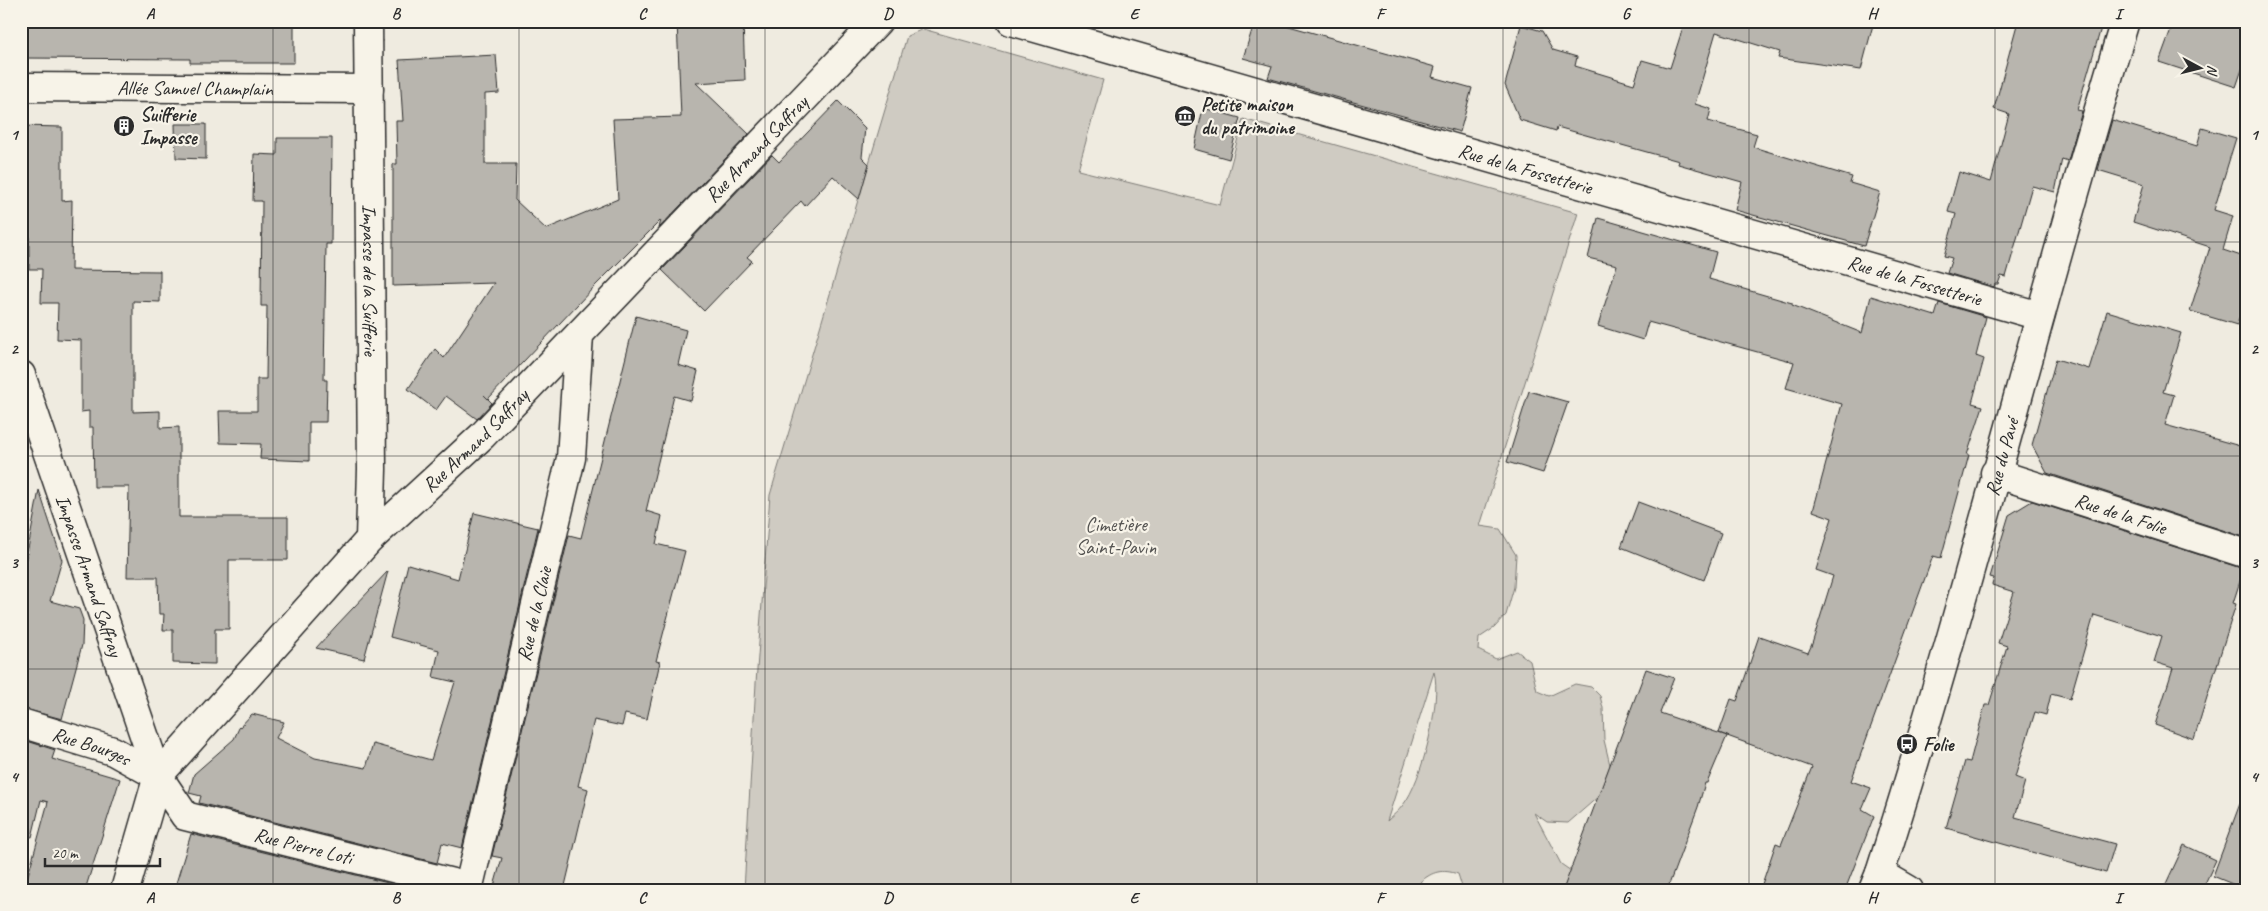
<svg xmlns="http://www.w3.org/2000/svg" width="2268" height="911" font-family="Caveat,sans-serif">
<style>
.green{fill:#cfcbc2;stroke:#7d7b76;fill-rule:evenodd}
.building{fill:#b8b5ae;stroke:#2b2b2b}
.lines{fill:none;stroke-linecap:round;stroke-linejoin:round}
.minor-casing{stroke:#2b2b2b;stroke-width:31}
.tertiary-casing{stroke:#2b2b2b;stroke-width:31}
.minor{stroke:#f7f3e8;stroke-width:28}
.tertiary{stroke:#f7f3e8;stroke-width:28}
.grid{fill:none;stroke:#2b2b2b;stroke-width:1;stroke-opacity:0.55}
.labels{text-anchor:middle;dominant-baseline:central;stroke-width:4.5;stroke-linejoin:round;paint-order:stroke}
.street-label{font-size:20px;fill:#2b2b2b;stroke:#f7f3e8}
.poi-label{font-size:20px;font-weight:bold;fill:#2b2b2b;stroke:#f7f3e8;text-anchor:start}
.park-label{font-size:20px;fill:#545351;stroke:#f7f3e8}
.neatline{fill:none;stroke:#2b2b2b;stroke-width:2}
.grid-label{font-size:16px;text-anchor:middle;font-weight:bold;fill:#2b2b2b}
</style>
<rect width="100%" height="100%" fill="#efebe0"/>
<filter id="ink" filterUnits="userSpaceOnUse"><feTurbulence type="fractalNoise" baseFrequency=".02" numOctaves="2"/><feDisplacementMap in="SourceGraphic" scale="10" xChannelSelector="R" yChannelSelector="G"/><feConvolveMatrix kernelMatrix="1 2 1 2 8 2 1 2 1" color-interpolation-filters="sRGB"/></filter>
<g filter="url(#ink)">
<path class="green" d="M923,29L1103,80L1078,170L1220,205L1243,119L1578,213L1480,526L1500,529L1516,555L1514,587L1506,615L1494,628L1479,638L1478,650L1496,659L1517,651L1530,661L1537,691L1549,696L1575,684L1591,687L1600,696L1603,708L1604,740L1610,765L1599,796L1568,823L1547,822L1534,813L1561,864L1571,871L1563,890H1463L1458,874C1442,869 1433,871 1420,882V890H744L756,683L770,495L907,36ZM1434,672C1442,699 1422,782 1403,805C1399,811 1392,816 1387,821Z"/>
<g class="building">
<path d="M23,21H294V63H190V59L22,58Z"/>
<path d="M677,21H743L745,80L696,83L749,134L659,228L661,220L595,286L488,399L484,395L492,403L477,419L446,396L436,410L408,389L435,349L444,358L494,283L393,286V164H397L396,121H403L399,60L496,55L499,93L485,94V164H516L515,200L546,229L618,199L613,119L681,117Z"/>
<path d="M1255,21H1271L1435,67L1432,77L1472,88L1460,132L1268,78L1272,66L1243,58Z"/>
<path d="M1685,21H1874L1861,70L1778,58L1780,52L1716,32L1695,104L1711,109L1708,121L1757,134L1753,147L1852,177L1850,183L1880,192L1864,246L1735,210L1742,182L1678,164L1679,161L1557,127L1556,131L1520,120L1505,85L1521,25L1542,31L1553,50L1577,57L1575,66L1634,84L1642,60L1670,68Z"/>
<path d="M2018,21H2103L2077,110L2082,111L2068,161L2062,159L2055,192L2032,186L2006,277L2001,276L1998,284H1995L1994,287L1947,273L1952,258L1944,256L1956,214L1948,212L1959,172L1991,182L2009,114L1994,109Z"/>
<path d="M2174,21H2229L2247,28V55L2236,87L2159,62Z"/>
<path d="M838,101L865,128L862,157L869,164L859,199L833,176L805,206L801,201L747,257L752,261L704,311L662,270L772,155L779,162Z"/>
<path d="M1203,108L1240,118L1229,159L1194,149Z"/>
<path d="M2112,120L2197,146L2202,128L2236,138L2214,210L2233,216L2223,250L2247,258V292L2237,325L2190,311L2210,247L2133,222L2144,184L2098,170Z"/>
<path d="M175,124H206V159L176,158Z"/>
<path d="M21,126L62,127V201L72,200L71,270L160,271V302L133,301V412L160,411V428L179,427V517H288V560H229V629H215V664L173,663V630H163L164,614H159L158,577H127L129,487H94L93,427H89V411L81,412V340L57,339L58,303H41L42,269H29V200H21Z"/>
<path d="M277,138H332L331,244H326L324,380H327L326,422H309V461L260,459L261,444L220,443L219,411H257V379H266L267,306H261L262,201H253L254,154L277,155Z"/>
<path d="M1598,218L1716,252L1709,279L1792,303V305L1862,333L1871,296L1935,316L1939,303L1986,317L1976,356L1984,359L1972,403L1983,406L1967,455H1969L1941,558L1933,556L1851,781L1871,788L1862,809L1874,816L1845,890H1760L1776,843L1781,845L1812,767L1719,733L1731,699L1737,701L1759,636L1808,653L1812,644L1833,576L1816,570L1832,518L1813,511L1842,404L1786,388L1794,362L1648,322L1643,340L1598,326L1617,265L1588,258Z"/>
<path d="M2107,311L2181,333L2163,392L2174,395L2165,425L2247,448V538L2047,473L2032,445L2056,359L2089,369Z"/>
<path d="M636,316L686,330L678,365L698,371L691,401L674,396L646,511L662,516L656,544L685,551L656,661L660,662L647,719L625,714L622,726L594,720L578,786L588,789L564,890H493L502,858L492,856L569,535L581,538Z"/>
<path d="M1529,391L1568,402L1543,473L1507,462Z"/>
<path d="M39,490L62,560L50,601L79,609L83,620L82,645L62,719L21,708V586Z"/>
<path d="M2032,501L2244,569L2233,603L2236,604L2194,739L2155,725L2173,668L2154,662L2162,636L2094,615L2070,699L2051,694L2046,715L2035,712L2015,777L2025,781L2015,817L2115,844L2106,873L1946,828L1965,761L1970,762L1985,705H1989L2007,646L1998,643L2014,592L1992,585L1994,578L1990,577L2009,515Z"/>
<path d="M1638,502L1721,533L1704,580L1621,547Z"/>
<path d="M474,513L538,528L462,848L442,843L437,863L199,803L201,796L189,793L194,774L234,739L239,728L252,714L284,722L276,738L315,758L366,768L373,744L431,760L455,682L433,677L439,650L390,637L408,564L458,579Z"/>
<path d="M388,571L364,659L316,648L336,626Z"/>
<path d="M1646,669L1674,678L1660,713L1727,736L1707,783H1705L1698,807L1667,890H1563Z"/>
<path d="M21,739L55,750L52,759L120,779L85,890H24L48,802L41,800L32,837L21,835Z"/>
<path d="M2244,793L2247,794V890L2213,876Z"/>
<path d="M191,834L416,890H174Z"/>
<path d="M2184,845L2216,860L2202,890H2163Z"/>
</g>
<g class="lines">
<g class="minor-casing">
<g id="minor">
<path id="s1" d="M368,21L372,469L370,539"/>
<path id="s2" d="M1011,21L2040,316"/>
<path id="s3" d="M21,87L369,89"/>
<path id="s4" d="M21,375L158,776L185,816L469,887"/>
<path id="s5" d="M1995,473L2247,554"/>
<path id="s6" d="M21,723L113,751L158,776"/>
<path d="M1880,873L1909,890"/>
<path id="s7" d="M125,890L158,776L370,539L482,436L878,21"/>
<path id="s8" d="M468,890L571,458L579,335"/>
</g>
</g>
<g class="tertiary-casing">
<g id="tertiary">
<path id="s9" d="M1873,890L1880,873C1970,592 2039,304 2125,21"/>
</g>
</g>
<use href="#minor" class="minor"/>
<use href="#tertiary" class="tertiary"/>
</g>
</g>
<path class="grid" d="M273,21V890M519,21V890M765,21V890M1011,21V890M1257,21V890M1503,21V890M1749,21V890M1995,21V890M21,242H2247M21,456H2247M21,669H2247"/>
<defs>
<g id="museum-disc" transform="scale(1.125)"><circle r="9.5" fill="#2b2b2b" stroke="#f7f3e8"/><path d="M0-6L6-3V-2H-6V-3ZM-5-1h2V3h-2ZM-1-1h2V3h-2ZM3-1h2V3H3ZM-6 4H6V6H-6Z" fill="#fff"/></g>
<g id="building-disc" transform="scale(1.125)"><circle r="9.5" fill="#2b2b2b" stroke="#f7f3e8"/><path d="M-4-6H4V6H1V3H-1V6H-4ZM-2.5-4.3h1.7v1.8h-1.7ZM.8-4.3h1.7v1.8H.8ZM-2.5-1h1.7V.8h-1.7ZM.8-1h1.7V.8H.8Z" fill="#fff"/></g>
<g id="bus-disc" transform="scale(1.125)"><circle r="9.5" fill="#2b2b2b" stroke="#f7f3e8"/><path d="M-5-6H5V4H4V6H2V4H-2V6H-4V4H-5ZM-3.5-4V0h7V-4ZM-3.5 1.2v1.5H-2V1.2ZM2 1.2v1.5H3.5V1.2Z" fill="#fff"/></g>
</defs>
<g fill-rule="evenodd">
<use href="#museum-disc" x="1185" y="116"/>
<use href="#building-disc" x="124" y="126"/>
<use href="#bus-disc" x="1907" y="744"/>
</g>
<g class="labels">
<g class="street-label">
<text stroke="none"><textPath href="#s3" startOffset="174">Allée Samuel Champlain</textPath></text>
<text stroke="none"><textPath href="#s7" startOffset="986">Rue Armand Saffray</textPath></text>
<text stroke="none"><textPath href="#s2" startOffset="535">Rue de la Fossetterie</textPath></text>
<text stroke="none"><textPath href="#s1" startOffset="259">Impasse de la Suifferie</textPath></text>
<text stroke="none"><textPath href="#s2" startOffset="940">Rue de la Fossetterie</textPath></text>
<text stroke="none"><textPath href="#s7" startOffset="581">Rue Armand Saffray</textPath></text>
<text stroke="none"><textPath href="#s9" startOffset="452">Rue du Pavé</textPath></text>
<text stroke="none"><textPath href="#s5" startOffset="132">Rue de la Folie</textPath></text>
<text stroke="none"><textPath href="#s4" startOffset="212">Impasse Armand Saffray</textPath></text>
<text stroke="none"><textPath href="#s8" startOffset="284">Rue de la Claie</textPath></text>
<text stroke="none"><textPath href="#s6" startOffset="74">Rue Bourges</textPath></text>
<text stroke="none"><textPath href="#s4" startOffset="594">Rue Pierre Loti</textPath></text>
</g>
<g class="poi-label">
<text x="1201" y="104">Petite maison<tspan x="1201" dy="23">du patrimoine</tspan></text>
<text x="140" y="114">Suifferie<tspan x="140" dy="23">Impasse</tspan></text>
<text x="1923" y="744">Folie</text>
</g>
<g class="park-label">
<text x="1116" y="524">Cimetière<tspan x="1116" dy="23">Saint-Pavin</tspan></text>
</g>
</g>
<rect width="2268" height="911" fill="none" stroke="#f7f3e8" stroke-width="55"/>
<g transform="translate(2200 68) rotate(97)" stroke="#f7f3e8" stroke-width="4" paint-order="stroke">
<path d="M0-4L9 19L0 12L-9 19Z" fill="#2b2b2b"/>
<text y="-8" font-size="14" font-weight="bold" text-anchor="middle" fill="#2b2b2b">N</text>
</g>
<path d="M45 858v8h115v-8" fill="none" stroke="#2b2b2b" stroke-width="2.5"/>
<text x="52" y="858" font-size="15" fill="#2b2b2b" stroke="#f7f3e8" stroke-width="4" paint-order="stroke">20 m</text>
<rect x="28" y="28" width="2212" height="856" class="neatline"/>
<g class="grid-label">
<text x="150" y="19">A</text>
<text x="396" y="19">B</text>
<text x="642" y="19">C</text>
<text x="888" y="19">D</text>
<text x="1134" y="19">E</text>
<text x="1380" y="19">F</text>
<text x="1626" y="19">G</text>
<text x="1872" y="19">H</text>
<text x="2118" y="19">I</text>
<text x="14" y="140">1</text>
<text x="2254" y="140">1</text>
<text x="14" y="354">2</text>
<text x="2254" y="354">2</text>
<text x="14" y="568">3</text>
<text x="2254" y="568">3</text>
<text x="14" y="782">4</text>
<text x="2254" y="782">4</text>
<text x="150" y="903">A</text>
<text x="396" y="903">B</text>
<text x="642" y="903">C</text>
<text x="888" y="903">D</text>
<text x="1134" y="903">E</text>
<text x="1380" y="903">F</text>
<text x="1626" y="903">G</text>
<text x="1872" y="903">H</text>
<text x="2118" y="903">I</text>
</g>
</svg>
